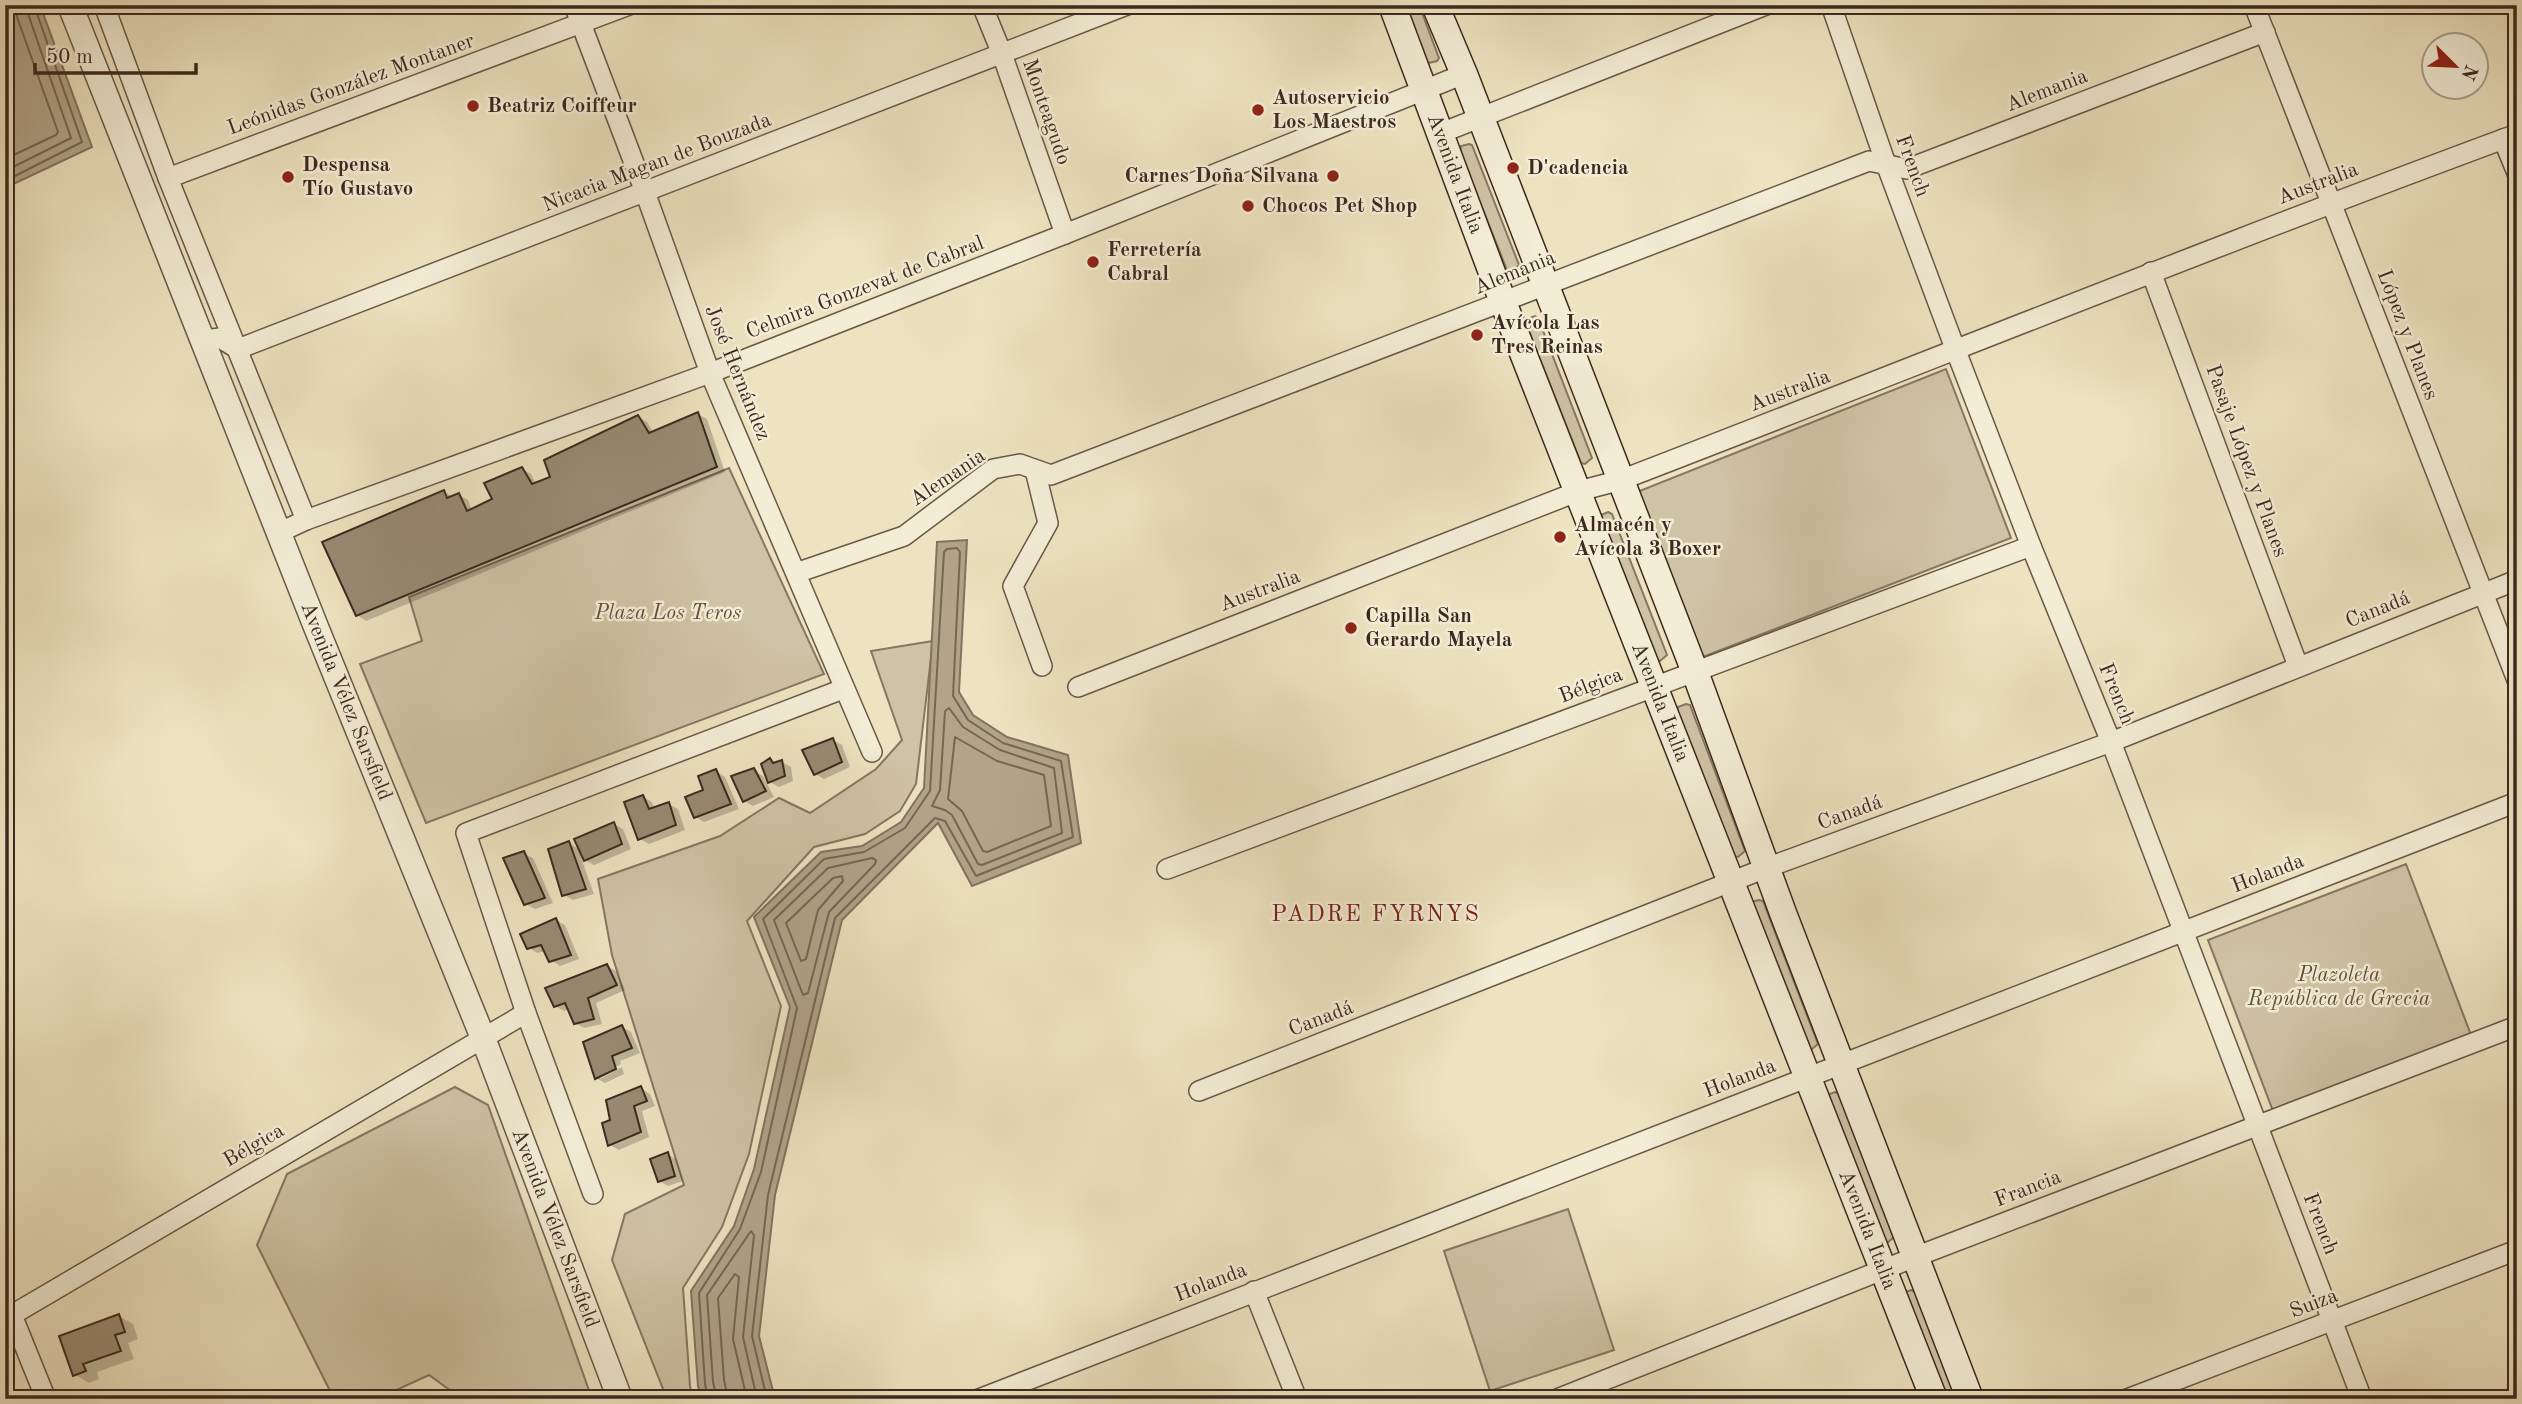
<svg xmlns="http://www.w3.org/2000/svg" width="2522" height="1404" font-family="'Old Standard TT',serif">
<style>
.green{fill:#cfc3a5;stroke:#867662;stroke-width:2}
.water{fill:#b1a489;stroke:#82735f;stroke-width:2}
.shadow{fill:#0003}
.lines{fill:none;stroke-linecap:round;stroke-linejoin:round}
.shore{stroke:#766654;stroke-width:2}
.building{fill:#988a73;stroke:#3c291f;stroke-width:2}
.minor-casing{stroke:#685847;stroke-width:22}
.tertiary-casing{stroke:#685847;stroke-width:27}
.secondary-casing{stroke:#3c291f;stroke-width:29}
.minor{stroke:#f3edd6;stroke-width:19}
.tertiary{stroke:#f3edd6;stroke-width:24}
.secondary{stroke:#f3edd6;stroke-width:26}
.poi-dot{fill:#8f2418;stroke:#f3edd6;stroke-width:2.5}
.labels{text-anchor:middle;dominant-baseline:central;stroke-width:5;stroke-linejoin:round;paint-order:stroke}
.street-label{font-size:21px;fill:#3c291f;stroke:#f3edd6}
.poi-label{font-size:21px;font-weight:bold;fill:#3c291f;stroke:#f3edd6;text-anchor:start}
.park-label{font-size:21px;font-style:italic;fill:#615040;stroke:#f3edd6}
.neighbourhood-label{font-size:23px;letter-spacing:2px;fill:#7a1f14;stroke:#f3edd6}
</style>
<rect width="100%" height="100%" fill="#ede3c0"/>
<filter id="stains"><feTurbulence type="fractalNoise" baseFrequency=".00286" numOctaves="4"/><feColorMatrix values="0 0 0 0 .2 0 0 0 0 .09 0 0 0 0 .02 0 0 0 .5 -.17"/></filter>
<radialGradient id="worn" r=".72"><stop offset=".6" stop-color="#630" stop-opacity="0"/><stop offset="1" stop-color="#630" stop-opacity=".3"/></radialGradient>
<g class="green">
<path d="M1405,5H1419L1439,58L1437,61L1428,63Z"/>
<path d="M1469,144L1472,145L1519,265L1512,271L1507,270L1460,152L1461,146Z"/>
<path d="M1535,316L1538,318L1592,458L1585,464L1581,463L1526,324L1527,319Z"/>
<path d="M1946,369L2011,538L1700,658L1637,492Z"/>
<path d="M729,468L824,674L426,823L360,664L422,641L409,597Z"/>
<path d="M1608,512L1612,514L1667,655L1660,661L1655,660L1601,515Z"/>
<path d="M933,641L916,784L900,811L865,834L814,847L747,921L781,1006L749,1154L722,1227L683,1288L690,1386L693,1399H667L612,1260L625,1214L684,1185L612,955L598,879L720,836L779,798L810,813L876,769L902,740L871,651Z"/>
<path d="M1686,704L1690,705L1745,851L1738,857L1733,856L1677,712L1678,707Z"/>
<path d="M2406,864L2471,1035L2273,1111L2208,940Z"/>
<path d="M1759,900L1763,901L1818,1044L1811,1050L1807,1049L1751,902Z"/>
<path d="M455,1087L488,1105L592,1399H462L429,1375L377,1399H334L257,1245L287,1174Z"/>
<path d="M1835,1092L1839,1094L1894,1237L1887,1243L1882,1241L1827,1095Z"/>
<path d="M1568,1209L1614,1350L1490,1391L1444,1251Z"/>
<path d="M1911,1290L1915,1292L1957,1399H1943L1903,1293Z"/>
</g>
<g class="water">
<path d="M5,5H40L92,147L5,188Z"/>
<path d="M967,540L959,692L973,715L1007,737L1068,755L1081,843L972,886L938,823L842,920L775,1195L759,1336L775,1399H702L698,1386L691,1291L734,1226L754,1169L790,1007L754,917L821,852L862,846L901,822L924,788L937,542Z"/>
</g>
<g class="shadow">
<path d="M698,414L707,419L725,472L366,621L357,615L444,492L453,497L458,495L468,500L472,511L494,500L522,469L531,474L536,484L552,478L638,417L647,422L653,432Z"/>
<path d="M833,740L842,745L850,767L824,779L815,774Z"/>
<path d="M770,760L776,764L782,762L791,767L793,781L779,787L770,782Z"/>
<path d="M753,770L763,776L774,797L753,806L744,801Z"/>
<path d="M716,771L725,777L739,809L704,822L695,817Z"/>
<path d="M643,797L652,802L655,809L669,804L678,809L685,830L649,844L640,839Z"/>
<path d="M614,824L623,829L631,849L594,865L581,858L594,894L573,900L564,895L569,843L580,850Z"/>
<path d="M523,853L533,858L553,903L535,909L526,904Z"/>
<path d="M555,920L565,925L579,959L560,966L551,960L546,951L537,953L528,947Z"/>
<path d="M607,966L616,971L625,990L596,1003L602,1024L584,1028L575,1023L569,1009L564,1011L555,1006Z"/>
<path d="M622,1027L631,1032L640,1053L620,1061L621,1064L600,1075V1079L622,1067L624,1074L605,1083L596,1078Z"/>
<path d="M641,1088L650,1094L655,1106L642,1111L649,1137L619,1150L610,1145L612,1121Z"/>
<path d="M667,1154L676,1159L683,1181L668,1186L659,1181Z"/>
<path d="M119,1316L133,1324L138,1339L128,1343L134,1359L97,1372L99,1379L89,1383L74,1374Z"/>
</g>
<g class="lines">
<g class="shore">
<path d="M5,159L56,135L58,132L17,17L15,5"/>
<path d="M5,171L71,138L25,5"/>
<path d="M5,181L82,142L34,5"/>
<path d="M949,708L963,727L1000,750L1054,768L1062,833L982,865L978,864L952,815L945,810L932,806L940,790L945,711Z"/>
<path d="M955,737L997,761L1044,775L1051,826L987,852L983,851L962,811L948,799Z"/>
<path d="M872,858L876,860L875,864L829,912L808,993L803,995L774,920L828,868Z"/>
<path d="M842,876L843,881L818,910L806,959L801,961L786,923L833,878Z"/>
<path d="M708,1399L705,1384L699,1293L740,1229L761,1172L797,1008L763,919L824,859L864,852L905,828L930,791L944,552L947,549L957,548L960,552L953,696L968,720L1003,743L1061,761L1073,837L976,876L945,821L935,818L835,918L768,1195L752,1336L767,1399"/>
<path d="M717,1399L713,1382L707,1295L751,1231L754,1235L743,1337L757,1399"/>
<path d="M728,1399L724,1380L718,1298L735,1274L739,1277L733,1339L747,1399"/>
</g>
</g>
<g class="building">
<path d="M698,412L717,467L356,616L322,542L444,490L447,498L459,493L467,511L492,499L484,483L522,467L532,484L550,477L544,460L638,415L649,433Z"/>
<path d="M833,738L842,762L814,775L802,750Z"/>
<path d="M770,758L773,763L782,760L785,776L768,783L761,764Z"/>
<path d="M754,768L766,791L743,802L731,776Z"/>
<path d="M716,769L731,804L694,818L685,797L703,790L698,776Z"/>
<path d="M643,795L649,809L669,802L676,825L638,840L624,802Z"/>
<path d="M614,822L622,844L584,861L574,839Z"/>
<path d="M569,841L586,889L562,896L548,849Z"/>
<path d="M524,851L545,898L524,905L503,858Z"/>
<path d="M556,918L571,955L549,962L541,945L527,949L520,934Z"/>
<path d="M607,964L617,985L588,998L594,1019L574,1024L565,1003L554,1007L545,988Z"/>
<path d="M622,1025L632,1048L612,1056L616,1069L595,1079L583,1042Z"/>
<path d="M641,1086L647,1101L634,1106L641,1132L608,1146L602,1123L610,1120L606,1100Z"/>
<path d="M668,1152L675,1176L658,1182L650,1159Z"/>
<path d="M119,1314L125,1332L115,1335L121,1351L83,1364L86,1371L73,1376L59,1336Z"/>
</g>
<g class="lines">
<g class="minor-casing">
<g id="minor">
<path d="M104,5L168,178L306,520"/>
<path d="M574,5L645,192L710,373L872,752"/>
<path d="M982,5L1002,54L1065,234"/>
<path d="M1831,5L1886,164L1956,351L2031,546L2111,742L2362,1399"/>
<path d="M2254,5L2517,680"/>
<path d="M1441,133L1766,5"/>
<path d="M2503,139L2517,173"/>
<path d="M168,178L629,5"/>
<path d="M2151,272L2298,666"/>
<path d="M204,340L220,338L238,349L1127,5"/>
<path d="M1035,470L1048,523L1013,586L1042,666"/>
<path d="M278,533L306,520L710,373L1065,234L1464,74"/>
<path d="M796,573L904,536L993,469L1020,464L1051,475L1869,161L1907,169L2265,32"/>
<path d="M1078,687L1579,491L1621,480C1920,365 2216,245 2517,134"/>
<path d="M1167,869L2031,546"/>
<path d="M1199,1091L1766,868L2111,742L2517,580"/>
<path d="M593,1194L526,1013L466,833L843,689"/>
<path d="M1254,1291L1297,1399"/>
<path d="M12,1315L46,1399"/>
<path d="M5,1319L526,1013"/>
<path d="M979,1399L2517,802"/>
<path d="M1557,1399L1915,1257L2517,1026"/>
<path d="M2127,1399L2517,1250"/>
</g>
</g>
<g class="tertiary-casing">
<g id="tertiary">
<path id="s1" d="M70,5L314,622L483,1038L620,1399"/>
</g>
</g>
<g class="secondary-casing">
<g id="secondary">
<path id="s2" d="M1392,5L1503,302L1934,1399"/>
<path d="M1435,5L1464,74L1695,672L1783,913L1970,1399"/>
</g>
</g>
<use href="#minor" class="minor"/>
<use href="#tertiary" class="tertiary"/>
<use href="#secondary" class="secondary"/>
</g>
<g class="poi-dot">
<circle cx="473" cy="106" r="7"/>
<circle cx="1258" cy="110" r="7"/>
<circle cx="1513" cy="168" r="7"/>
<circle cx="1333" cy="176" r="7"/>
<circle cx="288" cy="177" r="7"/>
<circle cx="1248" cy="206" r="7"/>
<circle cx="1093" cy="262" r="7"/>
<circle cx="1477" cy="335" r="7"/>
<circle cx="1560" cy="537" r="7"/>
<circle cx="1351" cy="628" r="7"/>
</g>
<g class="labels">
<g class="street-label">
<text transform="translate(351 85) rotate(-20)">Leónidas González Montaner</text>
<text transform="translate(2047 91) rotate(-21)">Alemania</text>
<text transform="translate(1046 112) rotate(71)">Monteagudo</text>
<text transform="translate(657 163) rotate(-21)">Nicacia Magan de Bouzada</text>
<text transform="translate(1912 166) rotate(70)">French</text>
<text stroke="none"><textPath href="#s2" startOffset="180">Avenida Italia</textPath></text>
<text transform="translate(2318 184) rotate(-21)">Australia</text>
<text transform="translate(1515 273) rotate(-22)">Alemania</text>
<text transform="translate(865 288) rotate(-21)">Celmira Gonzevat de Cabral</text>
<text transform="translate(2407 335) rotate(69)">López y Planes</text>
<text transform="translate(737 373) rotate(68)">José Hernández</text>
<text transform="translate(1790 391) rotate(-21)">Australia</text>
<text transform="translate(2246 461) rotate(70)">Pasaje López y Planes</text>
<text transform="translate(948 478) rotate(-34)">Alemania</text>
<text transform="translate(1260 591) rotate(-21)">Australia</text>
<text transform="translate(2378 610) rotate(-22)">Canadá</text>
<text transform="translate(1591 686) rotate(-21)">Bélgica</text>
<text transform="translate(2116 694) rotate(68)">French</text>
<text stroke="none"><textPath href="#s1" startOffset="749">Avenida Vélez Sarsfield</textPath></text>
<text stroke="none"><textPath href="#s2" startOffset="747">Avenida Italia</textPath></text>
<text transform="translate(1850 813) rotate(-20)">Canadá</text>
<text transform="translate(2268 874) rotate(-21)">Holanda</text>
<text transform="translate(1321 1019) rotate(-21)">Canadá</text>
<text transform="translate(1740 1079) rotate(-21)">Holanda</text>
<text transform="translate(254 1146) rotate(-30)">Bélgica</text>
<text transform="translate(2028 1189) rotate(-21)">Francia</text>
<text transform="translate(2320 1224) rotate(69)">French</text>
<text stroke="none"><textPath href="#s1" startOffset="1316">Avenida Vélez Sarsfield</textPath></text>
<text stroke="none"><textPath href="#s2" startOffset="1314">Avenida Italia</textPath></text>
<text transform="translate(1211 1283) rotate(-21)">Holanda</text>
<text transform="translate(2314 1304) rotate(-21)">Suiza</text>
</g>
<g class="poi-label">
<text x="1272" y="98">Autoservicio<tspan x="1272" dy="24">Los Maestros</tspan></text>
<text x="487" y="106">Beatriz Coiffeur</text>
<text x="302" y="165">Despensa<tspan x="302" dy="24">Tío Gustavo</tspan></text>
<text x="1527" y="168">D'cadencia</text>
<text x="1319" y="176" text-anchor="end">Carnes Doña Silvana</text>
<text x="1262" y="206">Chocos Pet Shop</text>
<text x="1107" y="250">Ferretería<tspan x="1107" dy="24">Cabral</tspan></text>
<text x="1491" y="323">Avícola Las<tspan x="1491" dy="24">Tres Reinas</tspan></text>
<text x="1574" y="525">Almacén y<tspan x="1574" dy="24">Avícola 3 Boxer</tspan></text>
<text x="1365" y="616">Capilla San<tspan x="1365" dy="24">Gerardo Mayela</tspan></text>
</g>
<g class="park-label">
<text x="668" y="613">Plaza Los Teros</text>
<text x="2339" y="975">Plazoleta<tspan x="2339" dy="24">República de Grecia</tspan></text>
</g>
<g class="neighbourhood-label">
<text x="1376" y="914">PADRE FYRNYS</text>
</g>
</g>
<rect width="2522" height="1404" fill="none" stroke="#ede3c0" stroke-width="28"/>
<rect x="7" y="7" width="2508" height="1390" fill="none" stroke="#3c291f" stroke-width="3.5"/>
<rect x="14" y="14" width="2494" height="1376" fill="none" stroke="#3c291f" stroke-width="2"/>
<g transform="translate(2455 66) rotate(114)"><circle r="33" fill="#f3edd6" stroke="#aa9f8d" stroke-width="2"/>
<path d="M0-5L12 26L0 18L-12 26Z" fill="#8f2418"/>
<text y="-10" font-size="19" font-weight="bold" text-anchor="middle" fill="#3c291f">N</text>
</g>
<path d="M35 63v10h161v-10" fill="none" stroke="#3c291f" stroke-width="3.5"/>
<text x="46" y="63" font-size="21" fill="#3c291f" stroke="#f3edd6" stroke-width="5" paint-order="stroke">50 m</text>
<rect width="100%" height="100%" filter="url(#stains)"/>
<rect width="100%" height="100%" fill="url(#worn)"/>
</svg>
